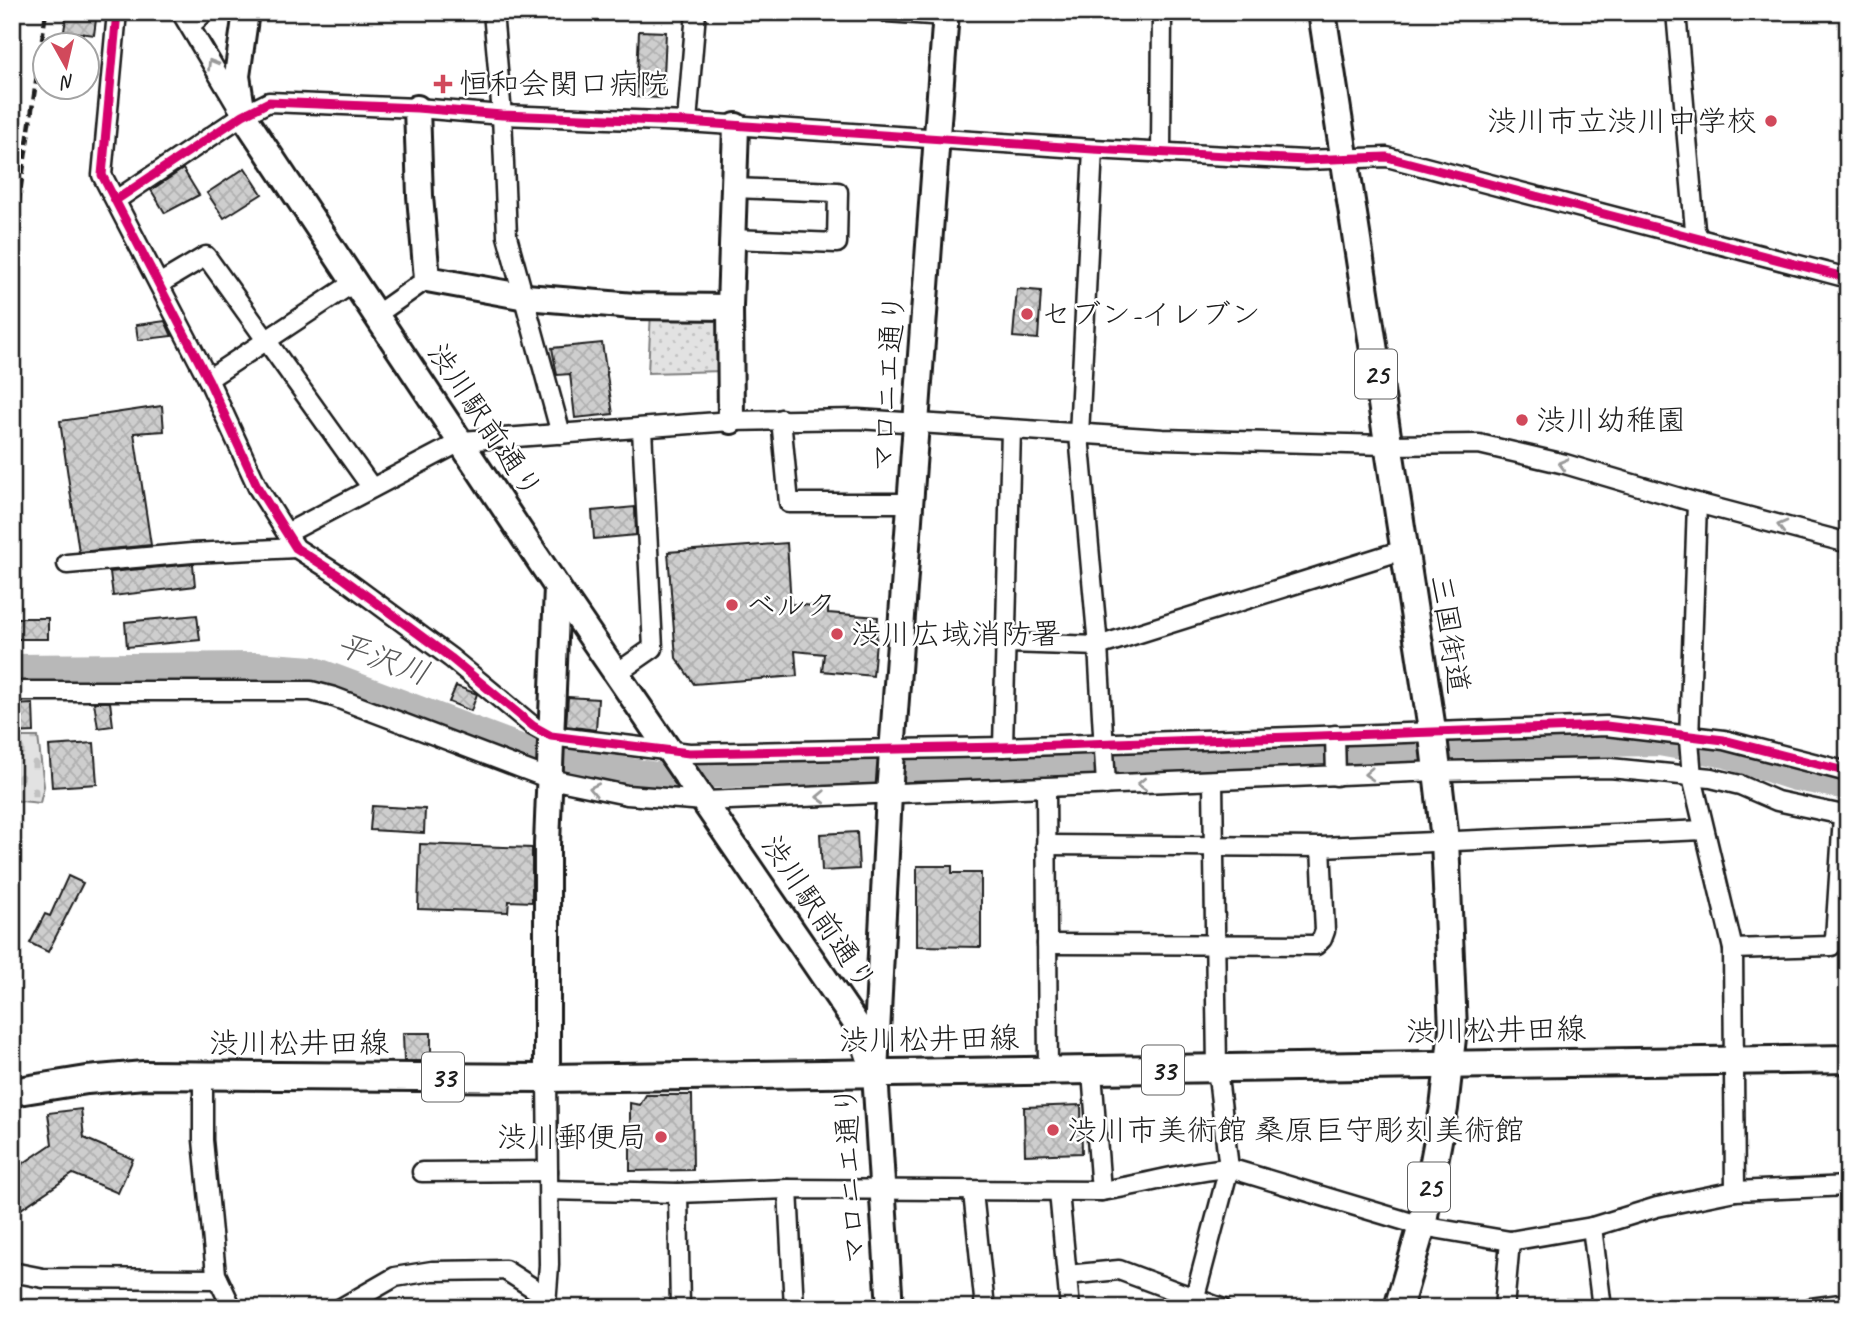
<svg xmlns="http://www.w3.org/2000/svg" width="1860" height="1320" font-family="Caveat,'Klee One',sans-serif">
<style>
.grass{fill:url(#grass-dots);stroke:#7f7f7f;stroke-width:2}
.cemetery{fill:url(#cemetery-stones);stroke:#7f7f7f;stroke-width:2}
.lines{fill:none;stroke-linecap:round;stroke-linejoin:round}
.river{stroke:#b8b8b8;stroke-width:28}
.building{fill:url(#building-cross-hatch);stroke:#1c1c1c;stroke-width:2}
.street-casing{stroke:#1c1c1c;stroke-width:23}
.secondary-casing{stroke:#1c1c1c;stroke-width:30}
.primary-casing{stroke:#1c1c1c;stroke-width:32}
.street{stroke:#fff;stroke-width:18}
.secondary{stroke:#fff;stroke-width:24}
.primary{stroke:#fff;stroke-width:26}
.rail{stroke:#1c1c1c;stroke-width:4.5;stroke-dasharray:10 5;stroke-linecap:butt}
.cycleway-casing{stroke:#fff;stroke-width:13}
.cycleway{stroke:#d6006c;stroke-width:9}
.oneway{stroke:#999}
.poi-dot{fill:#d1495b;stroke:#fff;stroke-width:2.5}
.labels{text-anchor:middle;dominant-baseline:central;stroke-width:5;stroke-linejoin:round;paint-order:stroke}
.shield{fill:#fff;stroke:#606060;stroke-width:2}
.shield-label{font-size:28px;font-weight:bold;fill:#1c1c1c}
.poi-label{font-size:30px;fill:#1c1c1c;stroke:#fff;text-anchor:start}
.street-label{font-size:30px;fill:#1c1c1c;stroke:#fff}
.water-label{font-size:32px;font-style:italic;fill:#5a5a5a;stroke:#fff}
</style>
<defs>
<pattern id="grass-dots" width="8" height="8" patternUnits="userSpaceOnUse" patternTransform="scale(1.75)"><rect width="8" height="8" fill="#e2e2e2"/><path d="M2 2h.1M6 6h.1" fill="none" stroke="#c1c1c1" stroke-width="1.8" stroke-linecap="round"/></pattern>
<pattern id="cemetery-stones" width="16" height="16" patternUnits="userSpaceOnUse" patternTransform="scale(1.75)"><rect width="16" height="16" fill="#e2e2e2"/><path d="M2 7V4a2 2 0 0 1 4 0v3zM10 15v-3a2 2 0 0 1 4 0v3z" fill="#c1c1c1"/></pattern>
<pattern id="building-cross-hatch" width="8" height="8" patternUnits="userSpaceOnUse" patternTransform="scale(1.75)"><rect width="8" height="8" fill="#cecece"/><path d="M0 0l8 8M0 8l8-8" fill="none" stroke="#b0b0b0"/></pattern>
</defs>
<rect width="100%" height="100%" fill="#fff"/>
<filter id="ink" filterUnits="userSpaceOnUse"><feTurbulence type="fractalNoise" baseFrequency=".0143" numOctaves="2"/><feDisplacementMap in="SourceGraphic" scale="14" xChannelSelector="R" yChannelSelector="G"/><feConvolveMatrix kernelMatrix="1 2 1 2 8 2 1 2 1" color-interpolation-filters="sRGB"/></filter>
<g filter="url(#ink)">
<path class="grass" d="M651,311L716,314L723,325V371L648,373Z"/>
<path class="cemetery" d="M12,737H38L44,786L40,803L12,800Z"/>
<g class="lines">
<path class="river" d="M12,668L256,666L313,670L523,749L568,762L657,776L1079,763L1451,745L1659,742L1726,754L1795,777L1848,786"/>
</g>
<g class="building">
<path d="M67,12H97L94,35L64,31Z"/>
<path d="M639,31L666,32L663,98L636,97Z"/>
<path d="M245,168L262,194L224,218L207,193Z"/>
<path d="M183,169L199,195L165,213L151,190Z"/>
<path d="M1017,289L1041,291L1038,339L1013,337Z"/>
<path d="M165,321L172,336L138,340L136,325Z"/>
<path d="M602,343L613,414L575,418L570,374L557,375L552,348Z"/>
<path d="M162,406L164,431L134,433L151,545L79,552L60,421Z"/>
<path d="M635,507L636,535L594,539L592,511Z"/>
<path d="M787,543L791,604L828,607V613L878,617L873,676L822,671L824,654L795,651L797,676L694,684L676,658L668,552Z"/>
<path d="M193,564L195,586L113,596L110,572Z"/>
<path d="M197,615L200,640L127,647L125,622Z"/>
<path d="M15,618H48V639H14Z"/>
<path d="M456,686L477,694L471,711L449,702Z"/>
<path d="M568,697L598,699L596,730L566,726Z"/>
<path d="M94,702H110L113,726L98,728Z"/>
<path d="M33,704L34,732L12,733V705Z"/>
<path d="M94,743L97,784L52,787L49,746Z"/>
<path d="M372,806L425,809L424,833L370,830Z"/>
<path d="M857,832L859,869L822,871L820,834Z"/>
<path d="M420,844L532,848V902L509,901L508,912L418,909Z"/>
<path d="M917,866H952V873H981V947L917,946Z"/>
<path d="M68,876L83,883L48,952L30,943L45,914L50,916Z"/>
<path d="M403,1033H431V1061H404Z"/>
<path d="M646,1095H692L693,1170L630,1171V1103L640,1105Z"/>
<path d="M1081,1105L1082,1153L1025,1155L1024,1107Z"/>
<path d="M81,1109L84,1138L133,1159L118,1193L73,1174L12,1215V1171L52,1144L48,1113Z"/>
</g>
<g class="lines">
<g class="street-casing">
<g id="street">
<path d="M117,12L102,175L208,379L258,488L296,548L340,576L451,658L533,726L551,736L689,753L1003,747L1606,726L1724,740L1848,772"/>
<path d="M181,12L237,106"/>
<path d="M493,12L502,115L507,236L561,434"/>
<path d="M886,12L946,16"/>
<path d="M1676,12L1695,230L1700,240"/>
<path d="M190,26L205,12"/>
<path d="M687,122L696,12"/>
<path d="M1093,149L1079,435L1098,646L1106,785"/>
<path d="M1161,153L1162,12"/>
<path d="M116,200L243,115L269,102L417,108L502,115L687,122L1093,149L1305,160L1387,157L1848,278"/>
<path d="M732,239L837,243L838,192L734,188"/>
<path d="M159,284L206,256L372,488"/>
<path d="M376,315L427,279"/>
<path d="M208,379L353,283"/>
<path d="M781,419L789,503H911"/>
<path d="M1697,503L1689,740L1692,777L1733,949L1735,1191"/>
<path d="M287,533L462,441L731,421L858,419L1163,439L1386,445L1479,444L1565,464L1697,503L1848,543"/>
<path d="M67,564L192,553L296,548"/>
<path d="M1007,643L1098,646L1403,550"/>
<path d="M617,673L653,648L642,429"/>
<path d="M12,691H311L334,697L550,779L627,795L705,801L1438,771L1610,768L1711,778L1740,785L1777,801L1848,816"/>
<path d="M1335,735L1336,776"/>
<path d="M1003,747L1011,430"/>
<path d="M1213,782L1217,1069L1229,1168L1422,1226L1510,1241L1592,1227L1657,1207L1735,1191L1848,1186"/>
<path d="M1046,788L1048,1071"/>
<path d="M1046,845L1321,847L1704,830"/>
<path d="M1047,944L1316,945L1322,939L1325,931L1321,847"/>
<path d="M1733,949L1831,946L1835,938L1843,816"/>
<path d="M1092,1072L1101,1191"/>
<path d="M203,1076V1140L216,1274L232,1308"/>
<path d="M422,1172L548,1171"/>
<path d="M788,1189L794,1308"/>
<path d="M549,1190L678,1193L788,1189L1101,1191C1144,1185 1186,1171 1229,1168L1192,1308"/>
<path d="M973,1192L985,1308"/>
<path d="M1059,1192L1070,1308"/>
<path d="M678,1193L680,1308"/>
<path d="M1592,1227L1602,1308"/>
<path d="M12,1272L43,1278L218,1279"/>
<path d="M1067,1275L1119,1270L1221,1308"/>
<path d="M546,1305L549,1265L547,1078"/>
<path d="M341,1308L395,1277L432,1271L505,1270L544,1295L532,1308"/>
<path d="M1504,1308L1510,1241"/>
<path d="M1811,1308L1848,1303"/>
</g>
</g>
<g class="secondary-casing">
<g id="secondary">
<path d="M246,12L237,76L243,115L557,587L859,1028L871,1062"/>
<path d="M417,108L420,196L427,279L526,297L634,306L730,307"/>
<path d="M731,421L730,307L736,126"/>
<path d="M547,1078V844L557,587"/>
<path d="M890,1308L875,1073L889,794L946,12"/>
</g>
</g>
<g class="primary-casing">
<g id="primary">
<path d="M1322,12L1433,736L1445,840L1453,1029L1444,1108L1422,1226L1398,1308"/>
<path d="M12,1092L87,1080L144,1075L547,1078L1848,1059"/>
</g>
</g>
<use href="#street" class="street"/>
<use href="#secondary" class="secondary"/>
<use href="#primary" class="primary"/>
<g class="rail">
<path d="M12,20L13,12"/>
<path d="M12,248L46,12"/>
</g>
<g class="cycleway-casing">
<g id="cycleway">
<path d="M117,12L102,175L208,379L258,488L296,548L340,576L451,658L533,726L551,736L689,753L1003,747L1606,726L1724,740L1848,772"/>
<path d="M116,200L243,115L269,102L417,108L502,115L687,122L1093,149L1305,160L1387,157L1848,278"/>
</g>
</g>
<use href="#cycleway" class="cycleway"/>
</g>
<defs><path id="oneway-chevron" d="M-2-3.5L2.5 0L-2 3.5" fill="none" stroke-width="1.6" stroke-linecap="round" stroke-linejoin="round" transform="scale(1.75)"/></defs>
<g class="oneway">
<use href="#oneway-chevron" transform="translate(212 64) rotate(-121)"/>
<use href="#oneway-chevron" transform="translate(1563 464) rotate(-165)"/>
<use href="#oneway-chevron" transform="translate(1782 526) rotate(-165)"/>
<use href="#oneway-chevron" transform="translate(1369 774) rotate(177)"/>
<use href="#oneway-chevron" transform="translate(1142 784) rotate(178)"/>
<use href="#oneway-chevron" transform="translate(594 789) rotate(-168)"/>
<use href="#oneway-chevron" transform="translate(821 797) rotate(178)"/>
</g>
</g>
<g class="poi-dot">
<path d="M439.5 73.5h7v7h7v7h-7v7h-7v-7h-7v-7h7z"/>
<circle cx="1771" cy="121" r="7"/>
<circle cx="1027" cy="314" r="7"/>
<circle cx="1522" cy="420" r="7"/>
<circle cx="732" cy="605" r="7"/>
<circle cx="837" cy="634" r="7"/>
<circle cx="1053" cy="1130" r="7"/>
<circle cx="661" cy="1137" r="7"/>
</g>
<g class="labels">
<g class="shield">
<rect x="1355" y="349.5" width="42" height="49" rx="5"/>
<rect x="1142" y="1045.5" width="42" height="49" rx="5"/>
<rect x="422" y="1052.5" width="42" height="49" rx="5"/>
<rect x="1408" y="1162.5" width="42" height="49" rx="5"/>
</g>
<g class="shield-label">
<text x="1376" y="374">25</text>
<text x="1163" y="1070">33</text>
<text x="443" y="1077">33</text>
<text x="1429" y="1187">25</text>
</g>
<g class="poi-label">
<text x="459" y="84">恒和会関口病院</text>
<text x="1757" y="121" text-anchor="end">渋川市立渋川中学校</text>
<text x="1041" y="314">セブン-イレブン</text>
<text x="1536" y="420">渋川幼稚園</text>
<text x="746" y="605">ベルク</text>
<text x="851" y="634">渋川広域消防署</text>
<text x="1067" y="1130">渋川市美術館 桑原巨守彫刻美術館</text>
<text x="647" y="1137" text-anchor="end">渋川郵便局</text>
</g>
<g class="street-label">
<text transform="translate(888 383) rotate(-86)">マロニエ通り</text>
<text transform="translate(485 421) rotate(56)">渋川駅前通り</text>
<text transform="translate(1450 634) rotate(81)">三国街道</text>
<text transform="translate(819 913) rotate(56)">渋川駅前通り</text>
<text transform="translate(1496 1030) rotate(-1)">渋川松井田線</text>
<text transform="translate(929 1039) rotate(-1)">渋川松井田線</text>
<text x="299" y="1043">渋川松井田線</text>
<text transform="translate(850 1175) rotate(-93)">マロニエ通り</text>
</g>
<g class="water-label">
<text transform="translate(383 659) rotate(20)">平沢川</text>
</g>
</g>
<rect width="1860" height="1320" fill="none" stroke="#fff" stroke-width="42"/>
<rect x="21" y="21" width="1818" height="1278" fill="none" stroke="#1c1c1c" stroke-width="2.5" filter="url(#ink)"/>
<g transform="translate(66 66) rotate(172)"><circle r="33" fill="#ffffff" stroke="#a4a4a4" stroke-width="2"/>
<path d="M0-5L12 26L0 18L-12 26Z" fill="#d1495b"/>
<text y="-10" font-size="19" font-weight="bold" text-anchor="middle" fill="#1c1c1c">N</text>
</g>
</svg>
